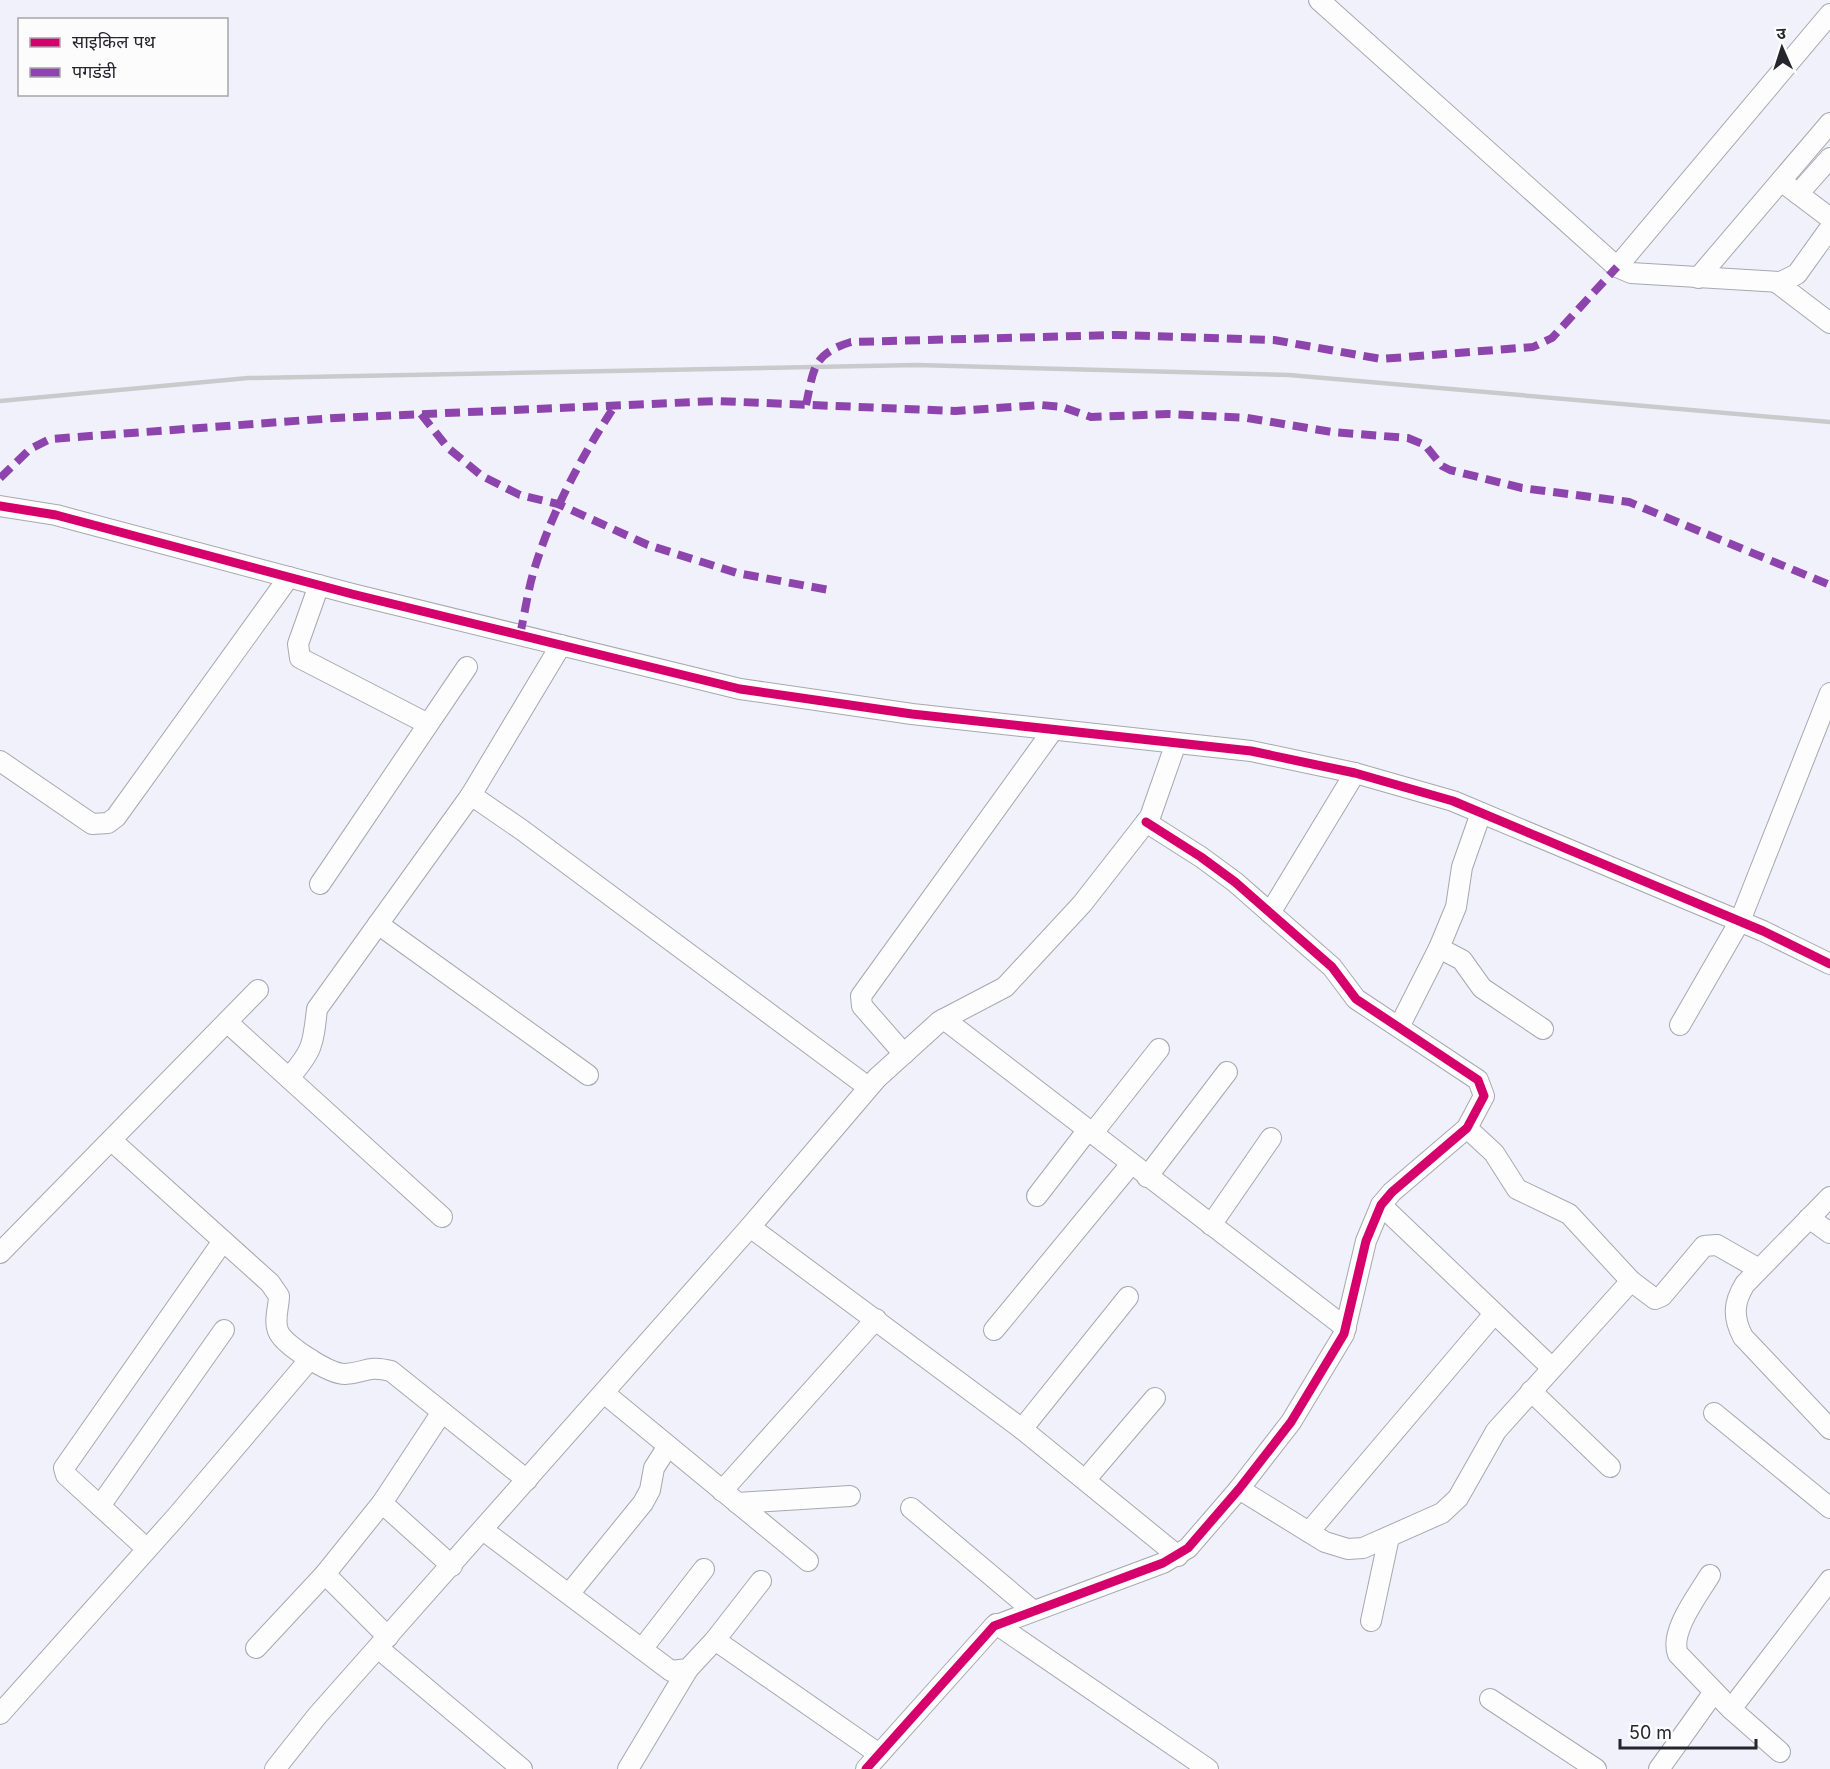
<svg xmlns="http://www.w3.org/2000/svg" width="1830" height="1769" font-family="Inter,'Noto Sans Devanagari',sans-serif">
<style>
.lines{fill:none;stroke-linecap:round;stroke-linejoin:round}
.minor-casing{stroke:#a7a7b0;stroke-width:22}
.minor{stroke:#fdfdfe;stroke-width:20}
.rail{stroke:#cacacd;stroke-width:4.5}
.quiet{stroke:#8e44ad;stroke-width:8;stroke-dasharray:15 8;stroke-linecap:butt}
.cycleway-casing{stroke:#fcfcfc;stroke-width:13}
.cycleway{stroke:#d6006c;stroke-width:9}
</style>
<rect width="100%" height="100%" fill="#f1f1fb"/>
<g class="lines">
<g class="minor-casing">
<g id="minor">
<path d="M1319,0L1617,267L1830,14"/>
<path d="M1781,181L1830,218"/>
<path d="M1798,194L1830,158"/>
<path d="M1617,267L1631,273L1781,282L1797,274L1830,228"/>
<path d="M1698,278L1830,123"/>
<path d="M1776,282L1830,323"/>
<path d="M0,506L56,515L352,594L740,689L912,714L1251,751L1355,773L1453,801L1763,931L1830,964"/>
<path d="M319,585L298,644L300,658L428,724"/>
<path d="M0,761L92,824L108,823L116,817L289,577"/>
<path d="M471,795L522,830L868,1087"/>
<path d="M320,884L467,667"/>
<path d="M1270,913L1355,773"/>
<path d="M378,924L588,1075"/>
<path d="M1439,948L1462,960L1482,988L1543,1029"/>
<path d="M944,1019L1346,1328"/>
<path d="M227,1022L442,1217"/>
<path d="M1680,1025L1740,921L1830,693"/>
<path d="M1399,1027L1439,948L1456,907L1462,867L1481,813"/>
<path d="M904,1054L862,1006L861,996L1053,730"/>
<path d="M289,1078C313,1050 313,1045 317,1009L471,795L561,645"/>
<path d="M1467,1128L1494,1153L1517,1189L1569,1214L1631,1281L1655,1299L1662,1296L1704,1246L1717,1245L1759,1269"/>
<path d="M1092,1134L1159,1049"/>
<path d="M111,1140L270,1283L279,1296C279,1307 273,1322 279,1333C286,1346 329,1374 345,1374C366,1373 366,1365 391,1371L527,1480"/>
<path d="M1147,1177L1227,1072"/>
<path d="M1037,1196L1087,1131"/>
<path d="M1830,1197L1745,1284C1733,1303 1733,1318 1743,1337L1830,1429"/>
<path d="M1381,1205L1552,1368"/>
<path d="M1809,1218L1830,1233"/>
<path d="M1211,1225L1271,1138"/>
<path d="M750,1227L1022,1429L1178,1556"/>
<path d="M0,1253L258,990"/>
<path d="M994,1330L1131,1164"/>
<path d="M1531,1391L1610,1467"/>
<path d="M604,1393L808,1561"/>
<path d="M1714,1413L1830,1508"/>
<path d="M1022,1429L1128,1297"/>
<path d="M1086,1479L1155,1398"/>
<path d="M1239,1489L1325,1542L1348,1549L1363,1548L1442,1513L1458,1498L1496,1431L1631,1281"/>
<path d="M722,1491L876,1319"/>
<path d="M382,1503L452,1566"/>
<path d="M737,1503L850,1496"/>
<path d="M100,1506L224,1330"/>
<path d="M911,1508L1032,1610"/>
<path d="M483,1530L671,1671L688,1669L715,1640L761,1581"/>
<path d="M1309,1532L1494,1314"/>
<path d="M147,1549L66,1475L64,1468L223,1241"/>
<path d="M325,1574L388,1637"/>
<path d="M1710,1575C1698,1595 1669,1632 1678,1654L1731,1709L1780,1752"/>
<path d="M569,1594L643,1503L650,1490L654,1468L668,1446"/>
<path d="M1371,1621L1389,1537"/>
<path d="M996,1624L1208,1769"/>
<path d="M715,1640L879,1754"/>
<path d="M256,1648L325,1574L382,1503L442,1412"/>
<path d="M378,1648L522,1769"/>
<path d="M642,1649L704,1569"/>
<path d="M1490,1699L1596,1769"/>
<path d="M1731,1709L1830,1580"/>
<path d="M0,1714L176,1517L310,1359"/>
<path d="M275,1769L317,1716L750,1227L877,1078L940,1021L1005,987L1082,904L1150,817L1176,743"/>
<path d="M628,1769L688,1669"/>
<path d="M866,1769L994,1626L1163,1563L1188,1548L1239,1489L1291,1422L1344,1334L1366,1241L1381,1205L1392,1192L1467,1128L1484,1096L1478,1080L1356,999L1332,967L1235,882L1201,857L1146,822"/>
<path d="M1659,1769L1714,1692"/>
</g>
</g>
<use href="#minor" class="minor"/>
<path class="rail" d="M0,401L248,378L917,365L1289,375L1830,422"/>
<g class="quiet">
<path d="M806,405C814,369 812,354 851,342L1116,335L1274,340L1381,359L1533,347L1552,338L1617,267"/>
<path d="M421,414L448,448L482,476L520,495L558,504L648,545L737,573L829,590"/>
<path d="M0,478L30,449L50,439L335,418L717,401L955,411L1041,405L1062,407L1091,417L1168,414L1247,418L1332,432L1408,438L1425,445L1442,466L1450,470L1522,488L1629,502L1830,585"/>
<path d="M520,635C525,612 528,589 535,567C553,509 581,458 614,407"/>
</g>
<g class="cycleway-casing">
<g id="cycleway">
<path d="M0,506L56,515L352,594L740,689L912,714L1251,751L1355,773L1453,801L1763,931L1830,964"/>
<path d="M866,1769L994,1626L1163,1563L1188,1548L1239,1489L1291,1422L1344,1334L1366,1241L1381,1205L1392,1192L1467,1128L1484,1096L1478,1080L1356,999L1332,967L1235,882L1201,857L1146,822"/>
</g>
</g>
<use href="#cycleway" class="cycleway"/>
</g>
<rect x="18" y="18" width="210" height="78" fill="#fcfcfc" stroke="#a6a6a9" stroke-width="1.5"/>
<rect x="30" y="38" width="30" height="9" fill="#d6006c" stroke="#a6a6a9" stroke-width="1.5"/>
<text x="72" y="48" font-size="18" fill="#25252d">साइकिल पथ</text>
<rect x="30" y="68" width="30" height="9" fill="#8e44ad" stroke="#a6a6a9" stroke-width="1.5"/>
<text x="72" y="78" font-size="18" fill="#25252d">पगडंडी</text>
<g transform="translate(1782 48) rotate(357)" stroke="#fcfcfc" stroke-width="4.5" paint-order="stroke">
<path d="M0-4.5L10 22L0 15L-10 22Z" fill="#25252d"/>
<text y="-9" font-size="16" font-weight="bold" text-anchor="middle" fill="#25252d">उ</text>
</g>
<path d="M1620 1739v9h136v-9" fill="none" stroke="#25252d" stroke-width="3"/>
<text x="1629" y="1739" font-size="18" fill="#25252d" stroke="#fcfcfc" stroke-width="4.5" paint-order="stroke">50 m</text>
</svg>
